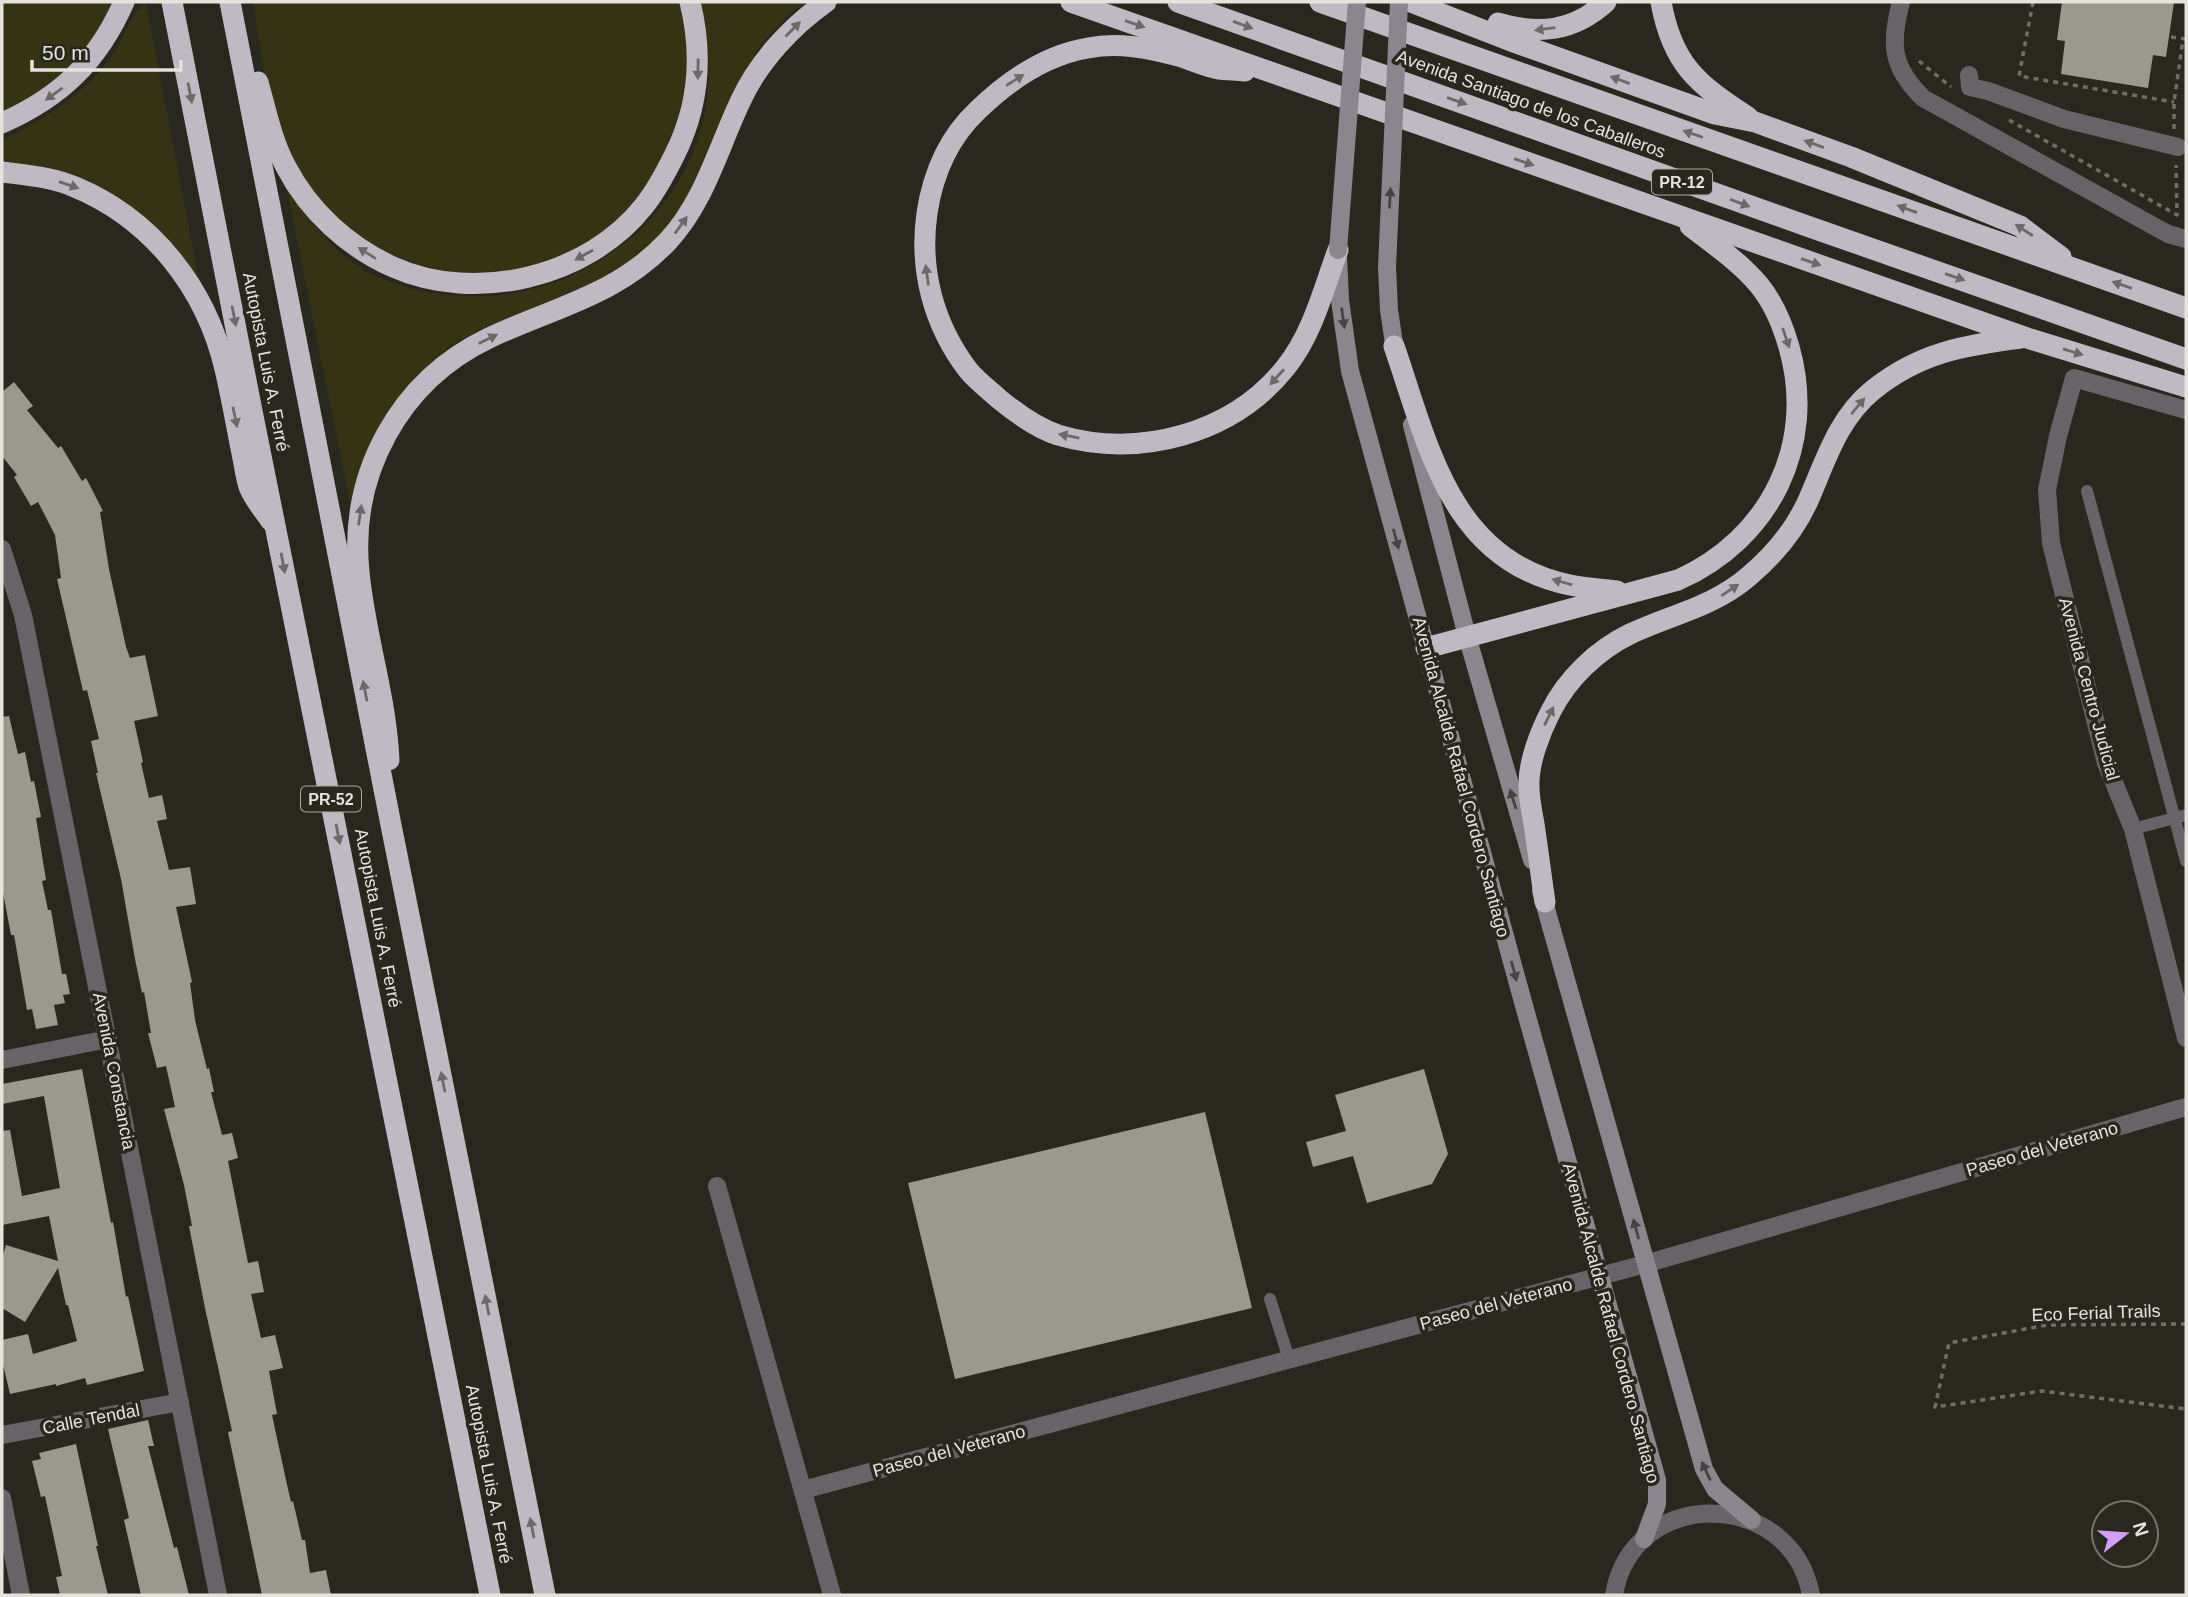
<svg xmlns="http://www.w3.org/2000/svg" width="2188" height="1597" font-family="Arial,sans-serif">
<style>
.green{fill:#363214}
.building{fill:#9a998d}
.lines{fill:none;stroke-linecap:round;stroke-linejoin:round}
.path{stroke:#706f66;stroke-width:3.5;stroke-dasharray:5 5;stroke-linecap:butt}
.lane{stroke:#676469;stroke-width:12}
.street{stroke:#676469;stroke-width:18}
.secondary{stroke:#8a868e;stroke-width:18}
.highway{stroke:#bfb9c4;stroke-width:21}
.secondary-bridge{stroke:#8a868e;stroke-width:18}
.oneway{fill:#6c6969}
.oneway2{fill:#464440}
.labels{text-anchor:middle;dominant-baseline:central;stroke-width:7;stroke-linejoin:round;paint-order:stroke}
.shield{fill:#29281e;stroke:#acaca4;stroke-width:2}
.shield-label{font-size:16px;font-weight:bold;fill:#e4e4dd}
.street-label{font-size:18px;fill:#e4e4dd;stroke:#29281e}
</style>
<rect width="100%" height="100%" fill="#29281e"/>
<g class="green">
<path d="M2,2H113C100,34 75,70 46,89C32,98 16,105 2,113Z"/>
<path d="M253,2H679C686,26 694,55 690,80C685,115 665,165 644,193C578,280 447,299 358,236C330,215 304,189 289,157C270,118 260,46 253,2Z"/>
<path d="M700,2H806L786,17L762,43L738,84L689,196L667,227L644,251L608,278L573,295L489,326L451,345L416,376L386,414L361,464L351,508L287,190C309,219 332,251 364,270C401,292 460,300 502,295C603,282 688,209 706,107C712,72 707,36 700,2Z"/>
<path d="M146,3L199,280L42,167L2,161V140C45,119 86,94 114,53C125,37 130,15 146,3Z"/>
</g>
<g class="building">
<path d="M2062,2H2174L2166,57L2153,55L2148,88L2061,74L2065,41L2057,40Z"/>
<path d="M14,382L33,406L27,410L58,448L61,446L82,481L86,478L103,511L100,512L109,569L126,647L130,658L145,655L158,716L134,721L143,762L141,763L149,798L162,795L167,819L157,821L169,870L190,867L196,904L176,907L192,982L190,983L195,1020L207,1069L209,1068L214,1092H211L222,1135L232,1133L238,1158L228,1161L248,1263L258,1261L264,1292L251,1294L261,1338L275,1335L283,1368L269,1371L277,1414L272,1415L286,1480L291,1502L293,1501L302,1540H305L310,1573L326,1570L331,1595H262L228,1432L232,1431L205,1308L189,1226H192L184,1185L164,1109L175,1107L166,1066L157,1068L148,1033H151L144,992L142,993L135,959L121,879L96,773H98L91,741L99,739L87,690L83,691L57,579L61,578L55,535L38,502L31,506L14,477L17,475L2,456V392Z"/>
<path d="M9,716L18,754L25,752L31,782L34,781L41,817L36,818L46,880L42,881L48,910H51L62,974H66L70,994L63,995L65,1003L54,1005L58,1025L36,1029L32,1009L27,1010L14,935H11L2,887V717Z"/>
<path d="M82,1069L111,1223L113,1222L126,1297L128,1296L144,1371L87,1385L85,1378L56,1386V1384L10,1394L2,1360V1340L28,1334L33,1354L77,1341L68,1305H66L58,1268L25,1322L2,1308V1259L6,1245L58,1261L49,1216L2,1225V1131L10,1130L22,1196L60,1188L44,1096L2,1104V1084Z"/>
<path d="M1424,1069L1448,1154L1432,1184L1367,1203L1353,1156L1313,1167L1306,1142L1346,1131L1335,1095Z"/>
<path d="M1205,1112L1252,1308L955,1379L908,1183Z"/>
<path d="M148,1420L154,1446H148L174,1548L177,1547L189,1595H141L124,1520L129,1518L108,1429Z"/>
<path d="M76,1444L98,1546H96L108,1595H60L56,1577L62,1576L45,1496L41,1497L32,1461L41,1459L39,1453Z"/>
</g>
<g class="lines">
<g class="path">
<path d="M2033,2L2019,76L2174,102"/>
<path d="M2171,37L2186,39"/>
<path d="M1919,61L1951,87"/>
<path d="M2009,120L2177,215L2176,165"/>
<path d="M2174,129V102L2183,39"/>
<path d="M2186,1324L2047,1325L1949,1343L1935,1407L2042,1391L2186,1409"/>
</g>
<g class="lane">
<path d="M2087,491L2186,861"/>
<path d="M2133,829L2186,815"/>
<path d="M1270,1299L1289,1359"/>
</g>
<g class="street">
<path d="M1901,2C1890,43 1891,67 1923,98L2168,234L2186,239"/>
<path d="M1969,75L1970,87L1988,91L2064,119L2178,147"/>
<path d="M2186,410L2074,378L2058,436L2047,490L2051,543L2106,763L2133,829L2186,1038"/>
<path d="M2,549L23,615L218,1595"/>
<path d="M2,1060L108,1039"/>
<path d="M717,1186L832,1595"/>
<path d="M2,1435L180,1402"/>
<path d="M803,1490L1645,1264L2186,1107"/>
<path d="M2,1498L21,1595"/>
<path d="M1614,1595C1632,1486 1791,1487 1811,1595"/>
</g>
<g class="secondary">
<path d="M1338,257L1340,300L1350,371L1523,1002L1657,1480V1504L1644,1539"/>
<path d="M1387,267L1389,310L1396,357"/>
<path d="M1412,425L1467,636L1532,860"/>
<path d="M1541,891L1704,1469L1715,1489L1752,1520"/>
</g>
<g class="highway">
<path d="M172,2L252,411L490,1595"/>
<path d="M230,2L391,825L545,1595"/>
<path d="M1071,2L2027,338L2186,387"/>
<path d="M1178,2L1807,226L2186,359"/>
<path d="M1320,2L2186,308"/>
<path d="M1411,2L1511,41L1715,114L1755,122L1851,157L2020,226L2061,257"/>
<path d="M1661,2C1672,64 1697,84 1748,117"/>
<path d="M1498,23C1538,35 1573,32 1606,2"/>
<path d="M1245,71C1237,70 1227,70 1219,69C1205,67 1192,60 1178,56C1149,48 1118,42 1088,48C1046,55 1008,81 978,110C949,137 933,174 927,213C919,269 933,324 968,370C976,380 989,390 999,399C1016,413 1037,428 1058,435C1139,459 1233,434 1286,367C1313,333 1323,290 1338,250"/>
<path d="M258,82C266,111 272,141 286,167C309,211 348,247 393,267C476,304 588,277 644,206C656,191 665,174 674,156C699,107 703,55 690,2"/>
<path d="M2,123C61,97 98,61 124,2"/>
<path d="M2,172C26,175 52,177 75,187C152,219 206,288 225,369C232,399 237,429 243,458C245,468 246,480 250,489C255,500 264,511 271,521"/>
<path d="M1394,346C1428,444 1450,561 1570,585C1585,588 1602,589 1617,591"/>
<path d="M1426,648L1678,580C1770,539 1817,445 1789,347C1783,326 1773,302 1759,285C1740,262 1713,244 1690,226"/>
<path d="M389,760C386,695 365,636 359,572C349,474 399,381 489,338C552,308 618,295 668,241C705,201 718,148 741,100C759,61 791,27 826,2"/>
<path d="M1545,902C1541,876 1538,850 1534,824C1532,812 1529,799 1529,787C1528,763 1540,732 1551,711C1567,679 1597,650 1630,634C1670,615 1713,607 1748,577C1773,556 1793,533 1807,503C1825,463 1837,419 1873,390C1919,353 1964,345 2021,338"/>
</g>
<g class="secondary-bridge">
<path d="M1338,250L1357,2"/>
<path d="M1387,267L1399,2"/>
</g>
</g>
<defs><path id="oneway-solid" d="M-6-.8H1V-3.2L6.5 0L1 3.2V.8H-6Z" transform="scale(1.75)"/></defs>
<g class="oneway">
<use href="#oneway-solid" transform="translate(1135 24) rotate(19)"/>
<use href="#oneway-solid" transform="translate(1243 25) rotate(20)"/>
<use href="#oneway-solid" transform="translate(793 29) rotate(-45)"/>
<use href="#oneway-solid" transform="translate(1545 29) rotate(173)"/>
<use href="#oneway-solid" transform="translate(698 69) rotate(91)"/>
<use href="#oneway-solid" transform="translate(1015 80) rotate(-32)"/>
<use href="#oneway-solid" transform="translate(1620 80) rotate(-160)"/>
<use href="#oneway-solid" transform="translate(190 93) rotate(79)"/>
<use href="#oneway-solid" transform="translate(54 94) rotate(144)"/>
<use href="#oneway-solid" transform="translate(1457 101) rotate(19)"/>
<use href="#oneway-solid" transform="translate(1693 134) rotate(-161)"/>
<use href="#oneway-solid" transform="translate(1814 144) rotate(-160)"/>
<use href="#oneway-solid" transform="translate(1524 162) rotate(19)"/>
<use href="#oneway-solid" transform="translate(69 185) rotate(19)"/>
<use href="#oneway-solid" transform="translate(1740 203) rotate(20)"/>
<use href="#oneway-solid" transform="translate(1907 209) rotate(-160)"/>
<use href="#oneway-solid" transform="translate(681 225) rotate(-54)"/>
<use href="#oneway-solid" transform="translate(2024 230) rotate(-147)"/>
<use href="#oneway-solid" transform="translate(367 253) rotate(-148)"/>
<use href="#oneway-solid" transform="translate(584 255) rotate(151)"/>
<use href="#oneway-solid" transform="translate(1811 262) rotate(19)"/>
<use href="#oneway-solid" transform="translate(927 275) rotate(-98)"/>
<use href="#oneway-solid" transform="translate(1955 277) rotate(19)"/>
<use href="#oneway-solid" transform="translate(2122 285) rotate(-161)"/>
<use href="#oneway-solid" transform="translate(234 316) rotate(79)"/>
<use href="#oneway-solid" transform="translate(1786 338) rotate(71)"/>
<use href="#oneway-solid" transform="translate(488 339) rotate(-26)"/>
<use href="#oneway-solid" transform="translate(2073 352) rotate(17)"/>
<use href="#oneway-solid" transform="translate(1277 377) rotate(132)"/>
<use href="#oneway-solid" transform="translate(1858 406) rotate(-50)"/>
<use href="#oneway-solid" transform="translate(235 417) rotate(78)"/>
<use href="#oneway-solid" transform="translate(1069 436) rotate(-169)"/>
<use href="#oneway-solid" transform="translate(360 515) rotate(-82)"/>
<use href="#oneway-solid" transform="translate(283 563) rotate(79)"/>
<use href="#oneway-solid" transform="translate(1562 582) rotate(-164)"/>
<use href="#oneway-solid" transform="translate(1730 590) rotate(-34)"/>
<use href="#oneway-solid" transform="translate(365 691) rotate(-101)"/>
<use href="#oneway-solid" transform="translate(1549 716) rotate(-64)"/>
<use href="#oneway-solid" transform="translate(338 834) rotate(79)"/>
<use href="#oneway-solid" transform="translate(443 1082) rotate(-101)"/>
<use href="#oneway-solid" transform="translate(487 1305) rotate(-101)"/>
<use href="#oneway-solid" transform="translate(532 1528) rotate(-101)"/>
</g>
<g class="oneway2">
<use href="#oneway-solid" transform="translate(1390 198) rotate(-87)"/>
<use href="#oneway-solid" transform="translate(1343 318) rotate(82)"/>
<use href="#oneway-solid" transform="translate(1396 539) rotate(75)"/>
<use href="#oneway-solid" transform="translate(1513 799) rotate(-107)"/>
<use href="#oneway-solid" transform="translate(1514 971) rotate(75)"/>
<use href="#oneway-solid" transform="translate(1636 1229) rotate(-105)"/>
<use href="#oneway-solid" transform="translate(1706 1471) rotate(-115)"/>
</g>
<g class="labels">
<g class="shield">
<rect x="1652" y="169.5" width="60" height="25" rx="5"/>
<rect x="301" y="786.5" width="60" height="25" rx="5"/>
</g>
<g class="shield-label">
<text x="1682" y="182">PR-12</text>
<text x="331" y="799">PR-52</text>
</g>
<g class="street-label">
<text transform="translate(1531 104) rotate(20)">Avenida Santiago de los Caballeros</text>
<text transform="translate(266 362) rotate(79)">Autopista Luis A. Ferré</text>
<text transform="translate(2089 689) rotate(75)">Avenida Centro Judicial</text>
<text transform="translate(1461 777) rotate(75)">Avenida Alcalde Rafael Cordero Santiago</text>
<text transform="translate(378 918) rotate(79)">Autopista Luis A. Ferré</text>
<text transform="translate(114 1071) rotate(79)">Avenida Constancia</text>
<text transform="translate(2042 1149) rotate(-16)">Paseo del Veterano</text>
<text transform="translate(1496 1304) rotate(-15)">Paseo del Veterano</text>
<text transform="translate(2096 1313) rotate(-2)">Eco Ferial Trails</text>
<text transform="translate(1611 1323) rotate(75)">Avenida Alcalde Rafael Cordero Santiago</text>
<text transform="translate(91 1419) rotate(-11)">Calle Tendal</text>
<text transform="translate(949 1451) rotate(-15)">Paseo del Veterano</text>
<text transform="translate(489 1474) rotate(79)">Autopista Luis A. Ferré</text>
</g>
</g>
<rect width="2188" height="1597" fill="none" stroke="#e4e4dd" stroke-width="7"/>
<g transform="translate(2125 1534) rotate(73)"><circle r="33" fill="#29281e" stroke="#74736a" stroke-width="2"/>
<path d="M0-5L12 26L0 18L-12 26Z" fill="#d49cfb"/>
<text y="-10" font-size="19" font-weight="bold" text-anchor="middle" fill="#e4e4dd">N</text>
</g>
<path d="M32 60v10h149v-10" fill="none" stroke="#e4e4dd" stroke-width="3.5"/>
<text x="42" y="60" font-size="21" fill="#e4e4dd" stroke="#29281e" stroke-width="5" paint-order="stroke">50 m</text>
</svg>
